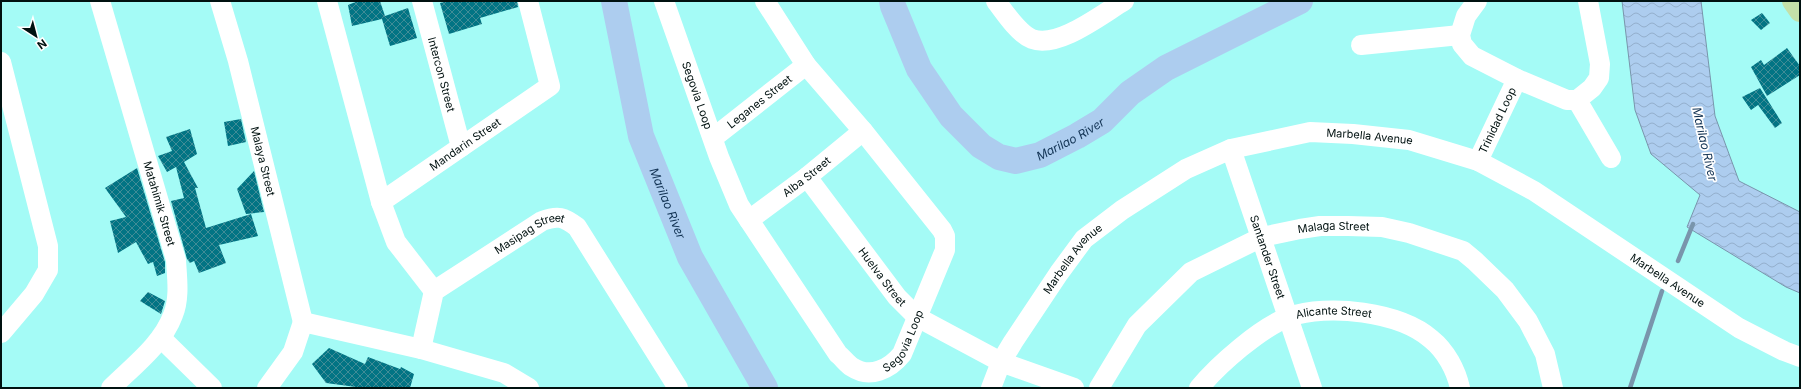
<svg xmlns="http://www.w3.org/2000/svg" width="1801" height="389" font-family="Inter,sans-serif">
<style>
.water{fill:url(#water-waves);stroke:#7995ac}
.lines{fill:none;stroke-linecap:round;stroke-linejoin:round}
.stream{stroke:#7995ac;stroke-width:4.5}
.river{stroke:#adcdef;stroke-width:26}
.building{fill:url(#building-cross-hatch)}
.minor{stroke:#fff;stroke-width:20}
.major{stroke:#c4e0a9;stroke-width:22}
.labels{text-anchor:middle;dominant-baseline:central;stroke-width:3.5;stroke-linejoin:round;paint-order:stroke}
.street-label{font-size:11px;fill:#001110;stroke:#fff}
.water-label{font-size:12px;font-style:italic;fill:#123354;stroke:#fff}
</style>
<defs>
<pattern id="water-waves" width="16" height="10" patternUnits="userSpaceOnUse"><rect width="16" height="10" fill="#adcdef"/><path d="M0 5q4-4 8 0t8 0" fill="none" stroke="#93afcc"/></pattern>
<pattern id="building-cross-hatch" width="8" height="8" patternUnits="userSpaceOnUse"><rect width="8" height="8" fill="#027484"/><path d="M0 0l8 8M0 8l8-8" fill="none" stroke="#408c96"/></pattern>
</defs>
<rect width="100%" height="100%" fill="#a4fbf6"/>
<path class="water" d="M1622,1H1701L1715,116L1739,181L1800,212V293L1786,287L1687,227L1700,195L1651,154L1635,110Z"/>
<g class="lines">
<g class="stream">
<path d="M1678,261L1693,224"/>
<path d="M1630,388L1662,291"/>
</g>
<g class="river">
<path id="s1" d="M614,1L641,136L690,257L765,388"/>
<path id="s2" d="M892,1L893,6L919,69L951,116L981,146L999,157L1016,161L1040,155L1077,136L1102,121L1130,93L1166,68L1300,1"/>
</g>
</g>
<g class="building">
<path d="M358,1H380L385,16L408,8L417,38L390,46L382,19L352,26L348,5Z"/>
<path d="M448,1H517L518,7L480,18L482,24L449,34L440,3Z"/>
<path d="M1762,13L1770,23L1761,30L1751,20Z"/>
<path d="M1787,48L1800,66V75L1767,96L1751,67L1761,60L1764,65Z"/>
<path d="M1760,88L1782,123L1775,128L1758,105L1751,110L1742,97Z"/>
<path d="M241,119L246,142L228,146L224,122Z"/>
<path d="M190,129L197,154L184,162L198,188H195L206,228L251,214L258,236L219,245L226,263L199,273L194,261L190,263L187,259L171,201L184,198L176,167L167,172L158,156L172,151L166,137Z"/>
<path d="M137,168L165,262V273L157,276L153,262L148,264L136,242L118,253L110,221L126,217L105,188Z"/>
<path d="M254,171L264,212L246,214L237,189Z"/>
<path d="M148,292L165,301L161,314L140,301Z"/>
<path d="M329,348L365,364L368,357L400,369L401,367L414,374L410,388H355L356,387L326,383L312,364Z"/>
</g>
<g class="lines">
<g class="minor">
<path id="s3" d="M100,1L176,260C177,278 180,298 173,315C162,345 132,367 111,388"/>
<path id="s4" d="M220,1L238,61L303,322"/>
<path d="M327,1L381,202L396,242L434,291"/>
<path id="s5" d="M422,1L461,147"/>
<path id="s6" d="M664,1L719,157L739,205L838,354C843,358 847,364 852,367C870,379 890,369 902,354L945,250V236L942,230L863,131L806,65L765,1"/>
<path d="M996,1C1004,12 1019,34 1032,39C1058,49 1102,14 1124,1"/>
<path d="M1477,1L1466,16L1460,35L1462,44L1472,56L1517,79L1567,100H1577L1592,88L1599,78L1600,64L1588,1"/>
<path d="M1361,45L1460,35"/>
<path d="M1,62L48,246V270L34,294L1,333"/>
<path d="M1577,100L1611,158"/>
<path id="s7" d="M713,138L806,65"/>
<path id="s8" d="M1231,149L1312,388"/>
<path id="s9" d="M1478,161L1517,79"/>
<path id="s10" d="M807,177L897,297L917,317L1001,362L1074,388"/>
<path id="s11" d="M381,202L550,86L528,1"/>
<path id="s12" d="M749,220L807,177L863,131"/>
<path d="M303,322L421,349L504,373L529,388"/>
<path d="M161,338L212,388"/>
<path id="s13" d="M421,349L434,291L542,221C558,215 564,217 577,227L678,388"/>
<path d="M267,388L293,352L303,322"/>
<path id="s14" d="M991,388L1001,362L1013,342L1059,273L1084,239L1122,210L1186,169L1231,149L1310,132L1353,134L1409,140L1478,161L1534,191L1739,328L1784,351L1800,357"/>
<path id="s15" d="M1099,388L1137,325L1191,272L1262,237L1300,229L1320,226H1348L1382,227L1409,233L1463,251L1475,261L1505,290L1528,321L1545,354L1553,388"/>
<path id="s16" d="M1199,388C1218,365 1261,327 1289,317C1328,303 1400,312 1431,339C1446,351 1456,370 1460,388"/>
</g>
<path class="major" d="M1793,1L1800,11"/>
</g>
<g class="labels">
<g class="street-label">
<text stroke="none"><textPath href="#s5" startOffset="76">Intercon Street</textPath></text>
<text stroke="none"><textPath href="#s6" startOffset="100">Segovia Loop</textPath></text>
<text stroke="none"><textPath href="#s7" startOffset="59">Leganes Street</textPath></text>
<text stroke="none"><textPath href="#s9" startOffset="45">Trinidad Loop</textPath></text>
<text stroke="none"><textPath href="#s14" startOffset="490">Marbella Avenue</textPath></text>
<text stroke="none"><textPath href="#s11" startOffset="102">Mandarin Street</textPath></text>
<text stroke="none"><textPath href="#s4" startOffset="166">Malaya Street</textPath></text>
<text stroke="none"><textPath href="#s12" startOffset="72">Alba Street</textPath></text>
<text stroke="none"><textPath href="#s3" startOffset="211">Matahimik Street</textPath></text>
<text stroke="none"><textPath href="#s15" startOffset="301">Malaga Street</textPath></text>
<text stroke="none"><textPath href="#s13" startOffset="172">Masipag Street</textPath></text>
<text stroke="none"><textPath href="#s8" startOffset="114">Santander Street</textPath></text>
<text stroke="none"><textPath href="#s14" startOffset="154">Marbella Avenue</textPath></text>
<text stroke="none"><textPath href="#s10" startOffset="125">Huelva Street</textPath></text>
<text stroke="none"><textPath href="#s14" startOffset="826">Marbella Avenue</textPath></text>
<text stroke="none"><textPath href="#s16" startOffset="161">Alicante Street</textPath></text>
<text stroke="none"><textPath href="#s6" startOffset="484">Segovia Loop</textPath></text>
</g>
<g class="water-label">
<text stroke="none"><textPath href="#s2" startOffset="270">Marilao River</textPath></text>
<text transform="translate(1705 144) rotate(77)">Marilao River</text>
<text stroke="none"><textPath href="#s1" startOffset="210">Marilao River</textPath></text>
</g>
</g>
<rect width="1801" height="389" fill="none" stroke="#001110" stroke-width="4"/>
<g transform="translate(36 36) rotate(144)" stroke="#ffffff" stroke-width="3" paint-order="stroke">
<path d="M0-3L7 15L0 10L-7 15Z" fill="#001110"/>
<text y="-6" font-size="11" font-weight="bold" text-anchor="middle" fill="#001110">N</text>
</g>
</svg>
